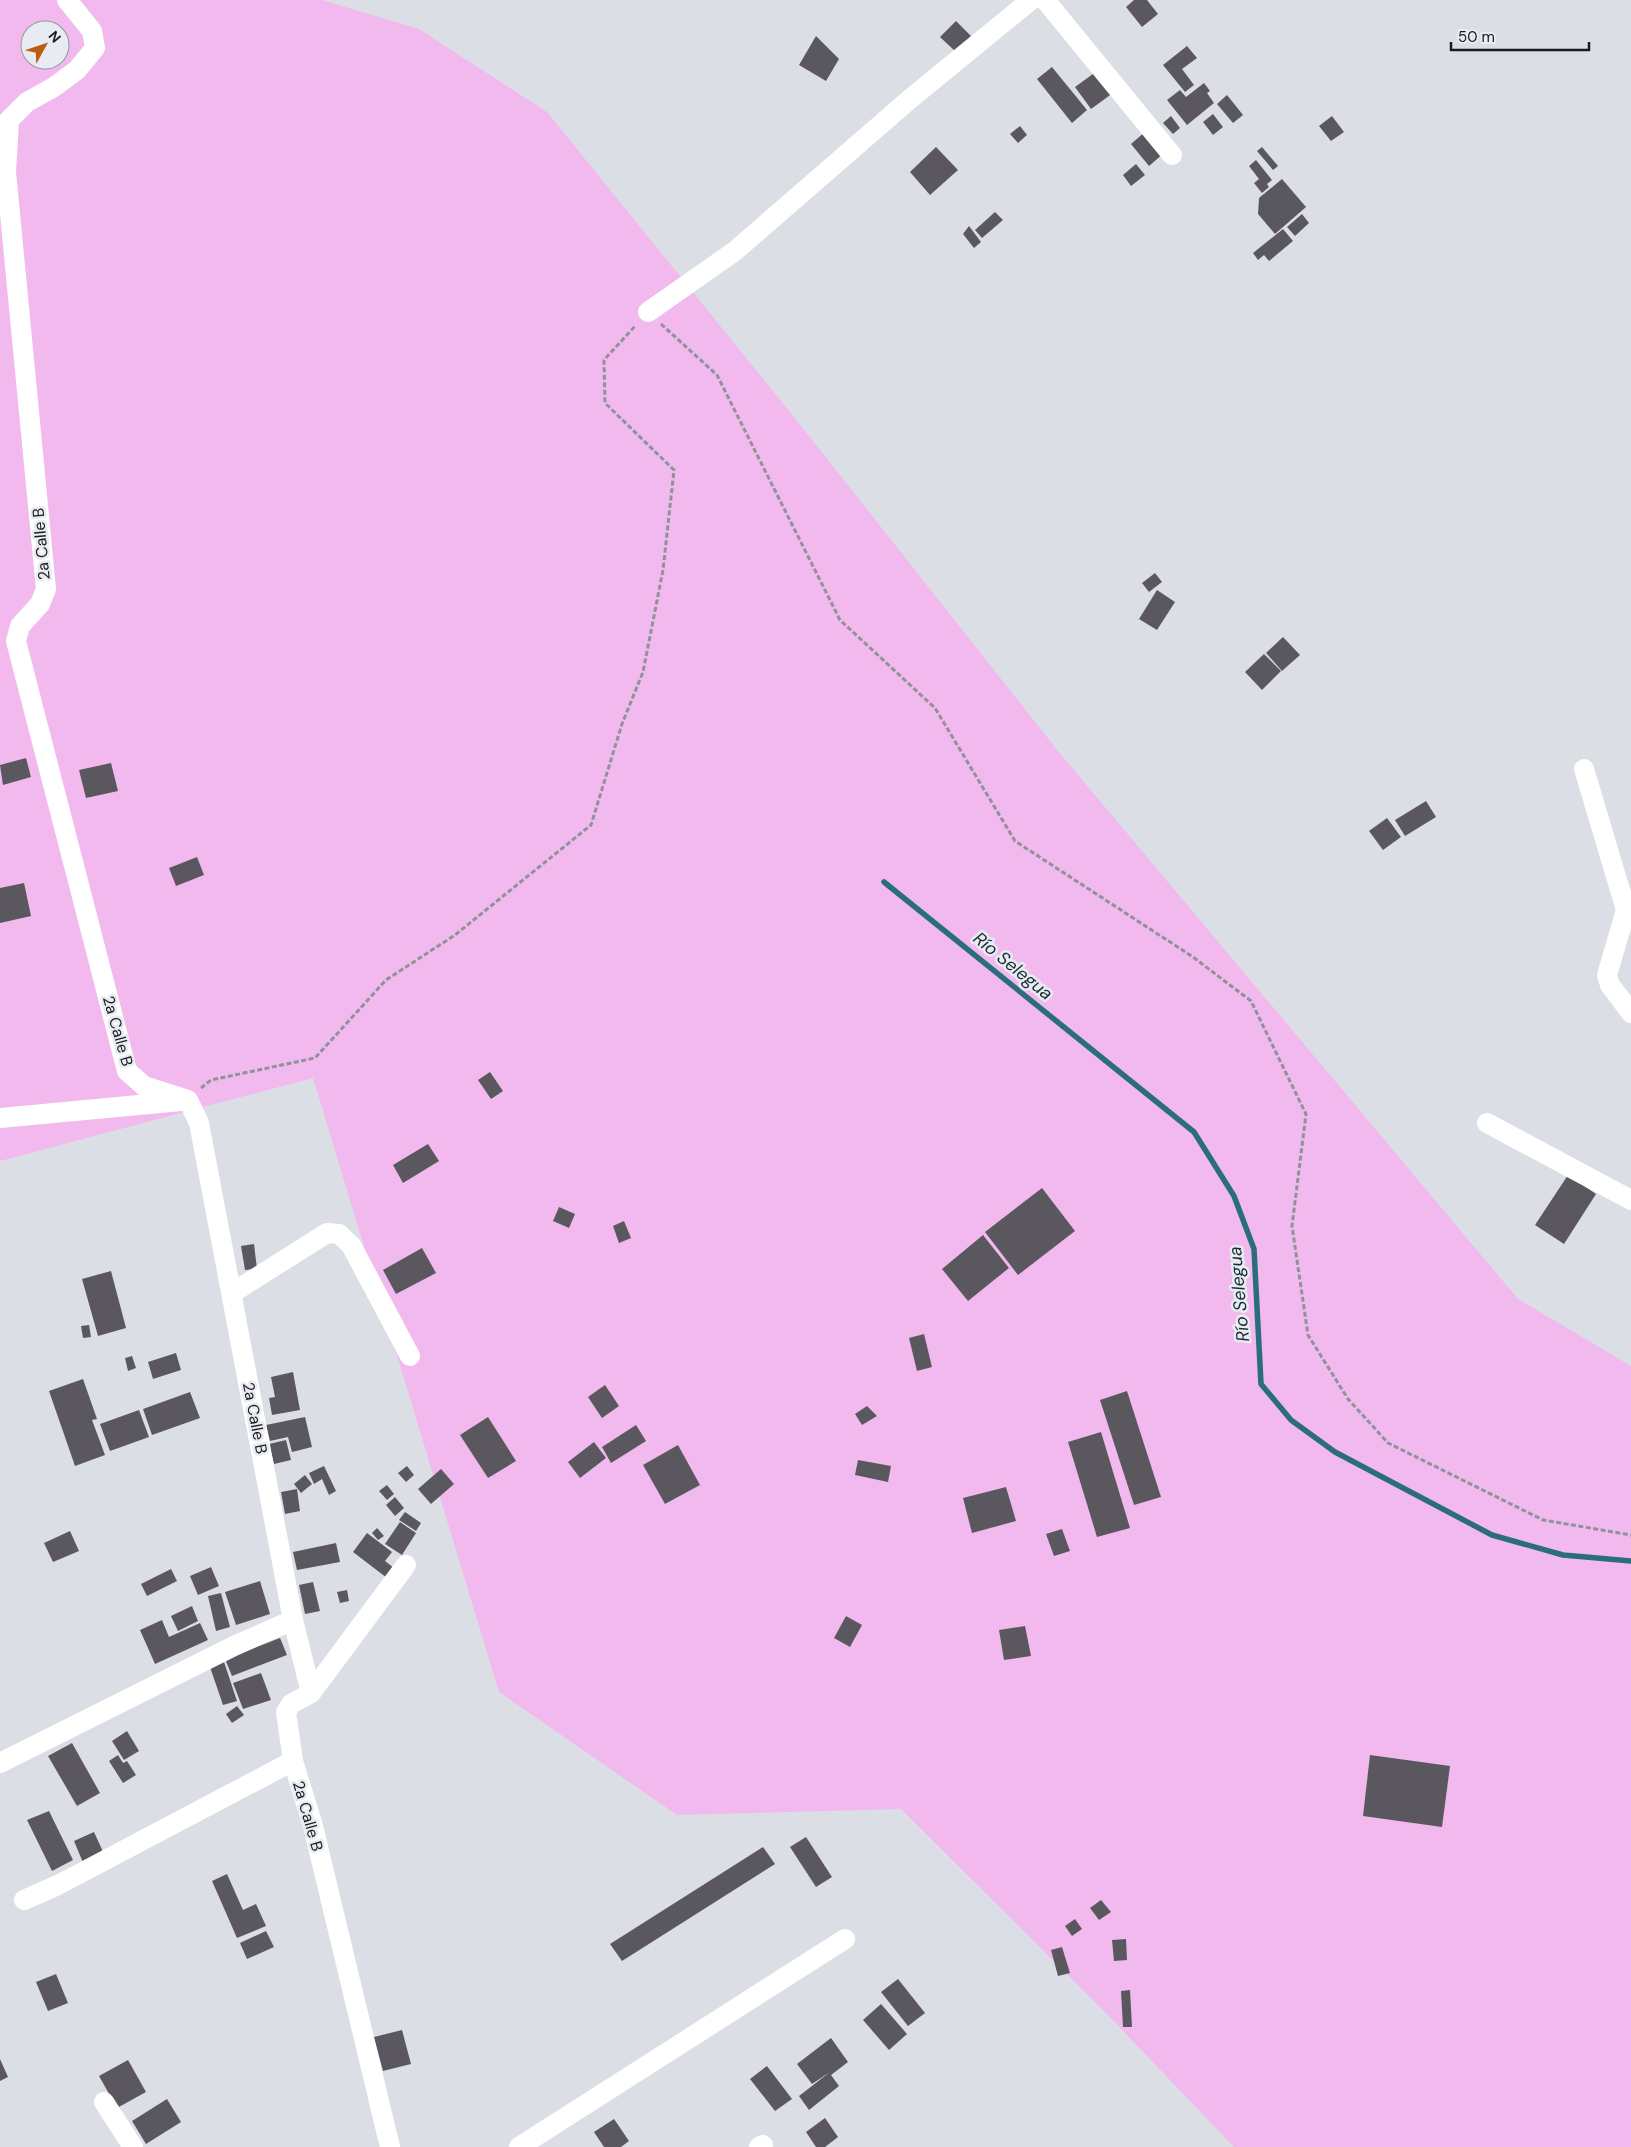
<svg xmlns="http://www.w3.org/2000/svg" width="1631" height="2147" font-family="'DM Sans',sans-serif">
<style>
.green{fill:#f1b9ee;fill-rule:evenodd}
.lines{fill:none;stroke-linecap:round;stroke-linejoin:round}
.stream{stroke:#2b6d7c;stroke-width:5.5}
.building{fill:#5a585e}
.path{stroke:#919297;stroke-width:3;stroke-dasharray:5 2.5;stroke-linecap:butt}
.minor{stroke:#fff;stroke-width:20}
.labels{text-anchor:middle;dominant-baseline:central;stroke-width:5;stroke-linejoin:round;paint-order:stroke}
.street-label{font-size:16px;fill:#1a1b1d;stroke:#e9ebf2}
.water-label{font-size:18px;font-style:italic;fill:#182d33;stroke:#e9ebf2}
</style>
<rect width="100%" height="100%" fill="#dcdee5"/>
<path class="green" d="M0,0H322L419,29L547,112L790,412L1058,751L1518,1299L1631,1366V2147H1234L1104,2011L901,1809L677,1815L499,1692L313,1078L0,1161ZM30,30H60V60H30Z"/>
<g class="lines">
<path class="stream" d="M884,882L1194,1132L1234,1196L1254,1249L1261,1384L1291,1420L1335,1452L1492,1535L1563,1555L1631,1561"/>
</g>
<g class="building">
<path d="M1134,0H1147L1158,14L1142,27L1126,7Z"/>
<path d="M956,21L971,36L956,52L940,37Z"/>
<path d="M816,36L839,59L826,81L799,65Z"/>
<path d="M1187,46L1197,58L1182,69L1194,85L1185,92L1163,65Z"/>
<path d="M1052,67L1087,110L1072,123L1037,79Z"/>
<path d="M1097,71L1113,93L1091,109L1075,87Z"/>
<path d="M1204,83L1210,91L1207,93L1214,103L1187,125L1167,100L1180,90L1186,97Z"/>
<path d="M1227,95L1243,115L1233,123L1217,104Z"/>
<path d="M1213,114L1223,127L1213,135L1203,122Z"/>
<path d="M1171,116L1180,128L1173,134L1163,123Z"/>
<path d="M1332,116L1344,132L1331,141L1319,126Z"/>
<path d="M1020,126L1027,135L1018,143L1010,134Z"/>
<path d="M1146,131L1164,153L1149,166L1131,144Z"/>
<path d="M936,147L958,170L930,195L910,172Z"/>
<path d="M1262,147L1278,166L1273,170L1257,151Z"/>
<path d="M1256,160L1272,180L1267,184L1269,187L1262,193L1254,183L1259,179L1249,166Z"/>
<path d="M1136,164L1145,175L1131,186L1123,175Z"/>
<path d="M1282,179L1306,207L1275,234L1258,214L1259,198Z"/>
<path d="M995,212L1003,220L982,238L975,230Z"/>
<path d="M1302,214L1309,223L1295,236L1287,227Z"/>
<path d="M969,226L981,242L974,248L963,234Z"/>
<path d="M1283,229L1293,241L1269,261L1264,255L1258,260L1253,253Z"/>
<path d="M1155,573L1162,582L1149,592L1142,583Z"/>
<path d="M1157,590L1175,602L1157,630L1139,619Z"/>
<path d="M1283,637L1300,655L1282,671L1266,653Z"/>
<path d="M1264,654L1281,671L1262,690L1245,672Z"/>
<path d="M26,758L31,777L3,785L0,765Z"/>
<path d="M111,763L118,791L86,798L79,770Z"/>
<path d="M1426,801L1436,817L1405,836L1395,820Z"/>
<path d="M1387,818L1401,837L1383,850L1369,831Z"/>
<path d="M197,857L204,875L176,886L169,868Z"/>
<path d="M24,883L31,916L0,923V888Z"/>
<path d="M490,1072L503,1091L491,1099L478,1080Z"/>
<path d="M428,1144L439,1161L403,1183L393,1165Z"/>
<path d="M1568,1175L1596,1194L1564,1244L1535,1225Z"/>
<path d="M1042,1188L1075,1231L1018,1275L985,1232Z"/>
<path d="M559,1207L575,1214L569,1228L553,1221Z"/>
<path d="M624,1221L631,1238L619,1243L613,1226Z"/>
<path d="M983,1235L1009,1268L968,1301L942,1269Z"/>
<path d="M254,1244L257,1269L245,1270L241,1246Z"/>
<path d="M422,1248L436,1273L396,1294L383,1270Z"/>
<path d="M111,1271L126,1328L98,1336L82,1279Z"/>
<path d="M89,1325L91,1337L83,1338L81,1326Z"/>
<path d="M924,1334L932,1367L917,1371L909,1338Z"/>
<path d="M176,1353L181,1370L153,1379L148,1362Z"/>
<path d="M132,1356L136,1368L128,1371L125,1358Z"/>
<path d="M293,1372L300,1410L272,1415L269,1398L275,1397L271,1377Z"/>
<path d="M83,1379L97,1419L92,1420L105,1455L75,1466L49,1391Z"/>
<path d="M605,1385L619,1406L602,1418L588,1397Z"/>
<path d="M1127,1391L1161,1497L1134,1505L1100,1400Z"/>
<path d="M190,1392L200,1418L152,1435L143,1409Z"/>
<path d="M867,1406L877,1416L862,1425L855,1414Z"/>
<path d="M139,1410L149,1437L110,1451L100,1424Z"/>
<path d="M305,1417L312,1447L292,1452L288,1437L270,1441L266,1425Z"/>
<path d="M488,1417L516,1461L488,1478L460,1435Z"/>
<path d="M636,1425L646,1441L611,1463L602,1447Z"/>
<path d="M1101,1432L1130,1528L1097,1537L1068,1442Z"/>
<path d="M286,1440L291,1460L274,1464L269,1444Z"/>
<path d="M594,1442L606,1458L580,1478L568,1462Z"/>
<path d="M678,1445L700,1485L665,1504L643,1465Z"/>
<path d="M858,1460L891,1466L888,1482L855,1475Z"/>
<path d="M324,1466L336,1491L329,1495L322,1479L314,1484L309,1473Z"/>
<path d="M407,1466L414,1475L406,1482L398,1473Z"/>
<path d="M441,1469L454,1484L431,1504L418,1489Z"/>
<path d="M305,1475L312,1484L301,1493L294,1484Z"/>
<path d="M387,1485L394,1494L387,1500L379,1491Z"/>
<path d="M1006,1487L1016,1521L972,1533L963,1498Z"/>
<path d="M297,1489L300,1511L285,1514L281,1492Z"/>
<path d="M395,1497L404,1508L395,1516L386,1505Z"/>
<path d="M405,1512L421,1523L416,1531L399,1520Z"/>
<path d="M400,1522L416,1533L402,1555L385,1544Z"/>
<path d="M377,1528L384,1536L378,1540L372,1533Z"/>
<path d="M1062,1529L1070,1551L1054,1556L1046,1534Z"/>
<path d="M70,1531L79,1551L53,1562L44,1543Z"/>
<path d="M367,1533L392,1552L385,1561L394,1568L387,1578L353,1552Z"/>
<path d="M336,1543L340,1562L297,1570L293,1552Z"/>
<path d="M211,1567L219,1586L198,1595L190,1576Z"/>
<path d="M171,1569L177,1581L147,1596L141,1584Z"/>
<path d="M260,1581L270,1614L236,1625L225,1592Z"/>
<path d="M313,1582L320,1611L305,1614L299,1585Z"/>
<path d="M347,1590L349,1601L340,1603L337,1592Z"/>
<path d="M221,1593L230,1627L216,1631L208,1596Z"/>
<path d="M192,1606L198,1621L178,1631L171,1616Z"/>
<path d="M846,1616L862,1625L850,1647L834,1638Z"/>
<path d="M162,1620L169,1637L200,1623L208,1640L155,1664L140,1630Z"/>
<path d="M1025,1626L1031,1656L1004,1660L999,1630Z"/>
<path d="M280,1638L287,1655L232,1676L225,1659Z"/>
<path d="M224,1662L237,1701L223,1705L210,1667Z"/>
<path d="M261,1673L271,1700L243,1709L233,1683Z"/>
<path d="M237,1706L244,1715L232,1723L226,1714Z"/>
<path d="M127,1731L139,1751L124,1760L112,1741Z"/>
<path d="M72,1743L100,1793L77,1806L48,1756Z"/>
<path d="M118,1755L123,1763L127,1761L136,1775L123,1783L109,1761Z"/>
<path d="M1370,1755L1450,1766L1442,1827L1363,1816Z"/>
<path d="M49,1811L73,1860L52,1871L27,1820Z"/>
<path d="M94,1832L105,1856L84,1865L74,1841Z"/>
<path d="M806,1837L832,1877L816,1887L790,1847Z"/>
<path d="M763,1847L775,1864L622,1961L610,1944Z"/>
<path d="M227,1874L243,1910L256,1904L266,1926L237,1938L212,1881Z"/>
<path d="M1101,1900L1111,1912L1099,1920L1090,1908Z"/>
<path d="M1075,1919L1082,1929L1072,1936L1065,1926Z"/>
<path d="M266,1931L274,1947L247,1959L240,1943Z"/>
<path d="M1126,1939L1127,1960L1114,1961L1112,1940Z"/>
<path d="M1062,1947L1070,1973L1058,1976L1051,1950Z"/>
<path d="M56,1974L68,2003L48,2011L36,1982Z"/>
<path d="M898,1979L925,2013L908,2026L881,1992Z"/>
<path d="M1130,1990L1132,2027H1123L1121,1991Z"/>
<path d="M881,2004L907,2034L889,2050L863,2020Z"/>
<path d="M402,2030L411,2064L383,2071L374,2037Z"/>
<path d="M831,2038L848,2062L831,2075L839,2086L809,2110L799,2096L830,2072L812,2084L797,2064Z"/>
<path d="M0,2059L8,2077L0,2081Z"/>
<path d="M128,2060L146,2092L117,2108L99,2076Z"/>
<path d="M767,2066L792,2099L775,2111L750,2079Z"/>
<path d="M167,2099L181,2122L146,2144L132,2121Z"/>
<path d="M825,2118L838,2137L825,2147H816L806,2132Z"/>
<path d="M614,2119L629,2141L621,2147H604L594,2132Z"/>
</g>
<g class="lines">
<g class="path">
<path d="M661,324L717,375L840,620L935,708L1015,841L1193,957L1251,1001L1306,1114L1292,1226L1308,1335L1348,1399L1388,1443L1543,1520L1631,1535"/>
<path d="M201,1088L211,1080L315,1058L386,980L455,935L591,825L622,724L643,672L663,570L674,470L605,403L604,360L636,325"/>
</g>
<g class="minor">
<path d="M67,0L92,31L95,48L77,70L54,87L27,102L9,120L6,172L46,589L40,604L20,626L16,641L127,1071L144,1086L188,1100L199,1123L293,1620L311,1693L291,1704L286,1712L293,1761L313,1826L390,2147"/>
<path d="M1045,0L1172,155"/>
<path d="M648,312L735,251L910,99L1031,0"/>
<path d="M1584,769L1626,910L1607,975L1610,985L1631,1013"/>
<path d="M0,1118L181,1101"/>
<path d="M1487,1123L1631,1200"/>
<path d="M232,1293L327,1233L339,1234L351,1245L410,1356"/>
<path d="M311,1693L406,1565"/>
<path d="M0,1763L234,1646L293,1620"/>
<path d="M24,1900L58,1885L293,1761"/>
<path d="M104,2102L133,2147"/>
<path d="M519,2147L845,1939"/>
<path d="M759,2147L763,2145"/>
</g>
</g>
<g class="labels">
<g class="street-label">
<text transform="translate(41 544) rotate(-95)">2a Calle B</text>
<text transform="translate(118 1031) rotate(74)">2a Calle B</text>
<text transform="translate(255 1418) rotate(79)">2a Calle B</text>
<text transform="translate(308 1816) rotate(74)">2a Calle B</text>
</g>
<g class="water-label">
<text transform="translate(1013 966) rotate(39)">Río Selegua</text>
<text transform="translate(1239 1294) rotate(-95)">Río Selegua</text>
</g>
</g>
<g transform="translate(45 45) rotate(50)"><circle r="24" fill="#e9ebf2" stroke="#96989d"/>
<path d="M0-4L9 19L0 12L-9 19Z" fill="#bb5d13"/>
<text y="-8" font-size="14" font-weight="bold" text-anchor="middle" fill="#1a1b1d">N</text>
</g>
<path d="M1451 42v8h138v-8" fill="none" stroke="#1a1b1d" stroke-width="2.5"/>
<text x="1458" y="42" font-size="15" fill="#1a1b1d" stroke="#e9ebf2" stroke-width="4" paint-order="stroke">50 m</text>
</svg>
